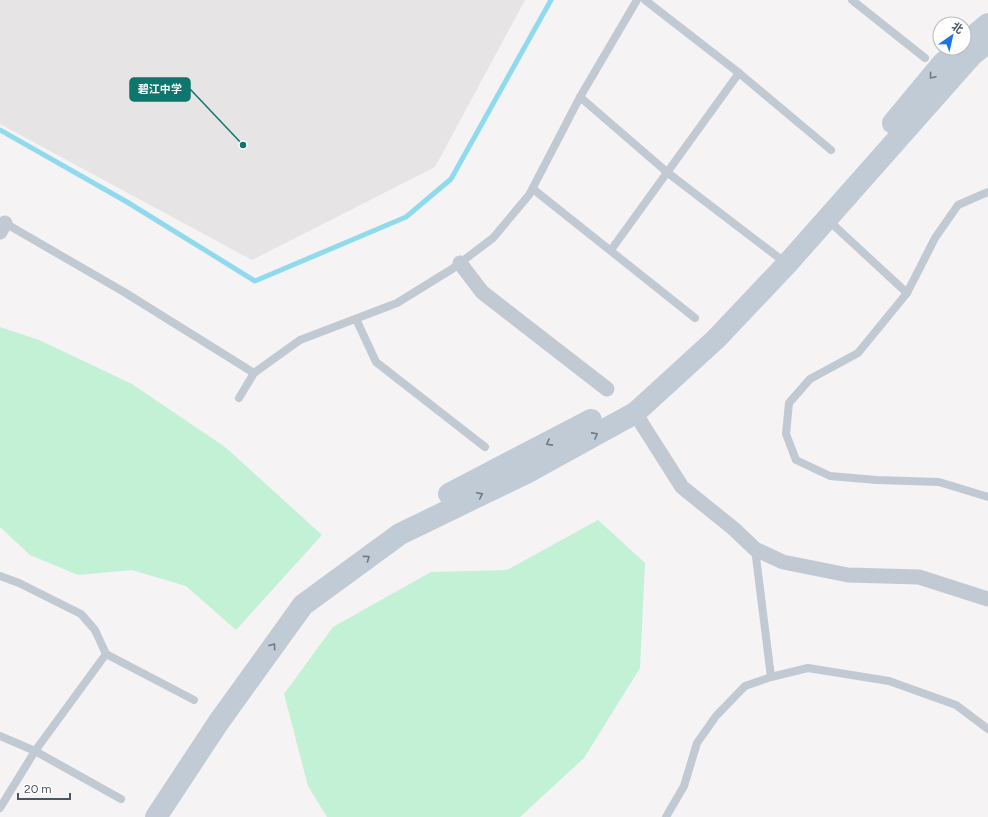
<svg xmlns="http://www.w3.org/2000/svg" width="988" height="817" font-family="Figtree,'Noto Sans SC',sans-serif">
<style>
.education{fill:#e6e4e5}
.green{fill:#c3f1d5}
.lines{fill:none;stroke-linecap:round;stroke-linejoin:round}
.stream{stroke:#90daee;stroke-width:5}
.service{stroke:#c1cad2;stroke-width:8}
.minor{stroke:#c1cad2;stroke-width:15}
.secondary{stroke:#c1cbd6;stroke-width:22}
.oneway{stroke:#6e7984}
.leader{fill:none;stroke:#0f766e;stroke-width:1.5}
.callout-dot{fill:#0f766e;stroke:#fff;stroke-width:1.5}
.callout{fill:#0f766e;stroke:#0f766e;stroke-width:1.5}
.callout-label{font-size:11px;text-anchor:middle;font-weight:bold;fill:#fff}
</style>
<rect width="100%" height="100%" fill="#f5f3f3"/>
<path class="education" d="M0,0H525L435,167L252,260L0,124Z"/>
<g class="green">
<path d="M0,327L39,340L132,384L225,447L322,535L236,630L186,586L132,570L78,575L30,555L0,527Z"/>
<path d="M598,520L645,563L640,668L584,758L520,817H327L308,786L284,694L333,627L431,572L507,570Z"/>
</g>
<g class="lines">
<path class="stream" d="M0,130L127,202L255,281L406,217L451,179L551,0"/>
<g class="service">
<path d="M645,0L739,73L831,150"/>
<path d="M852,0L925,58"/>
<path d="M580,97L668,173L787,264"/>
<path d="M533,189L695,318"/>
<path d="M988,192L958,205L935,238L907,293L858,353L810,379L789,403L786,434L796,460L830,476L877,480L939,482L988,497"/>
<path d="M828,220L907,293"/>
<path d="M3,222L124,292L254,373"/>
<path d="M611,250L739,73"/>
<path d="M356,319L376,362L485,447"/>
<path d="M239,398L254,373L300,340L397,303L452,269L493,238L529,195L580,97L637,0"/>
<path d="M755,549L771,677"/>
<path d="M0,576L19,583L81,614L95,630L106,654L194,700"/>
<path d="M0,736L35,751L121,799"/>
<path d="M0,808L35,751L106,654"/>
<path d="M666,817L684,786L697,743L716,716L745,686L771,677L808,668L889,681L956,705L988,729"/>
</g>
<g class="minor">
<path d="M0,232L5,223"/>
<path d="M460,263L482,292L607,389"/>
<path d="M635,413L682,487L734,529L755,549L783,562L848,575L919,577L988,599"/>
</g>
<g class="secondary">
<path d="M964,44L988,24"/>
<path d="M893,123L942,64L960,48"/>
<path d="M449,494L591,420"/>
<path d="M156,817L218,723L303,605L400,534L526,473L635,413L716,339L787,264L972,55L988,42"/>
</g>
</g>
<defs><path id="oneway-chevron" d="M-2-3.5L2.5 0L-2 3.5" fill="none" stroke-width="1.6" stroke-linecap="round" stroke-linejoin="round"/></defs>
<g class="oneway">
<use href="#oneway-chevron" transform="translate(932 76) rotate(130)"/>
<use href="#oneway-chevron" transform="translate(595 435) rotate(-29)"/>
<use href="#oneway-chevron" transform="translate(549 443) rotate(152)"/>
<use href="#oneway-chevron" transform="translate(480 495) rotate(-26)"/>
<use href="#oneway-chevron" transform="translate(367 558) rotate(-36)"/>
<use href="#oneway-chevron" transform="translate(273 646) rotate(-54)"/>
</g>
<path class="leader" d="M243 145L190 89"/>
<circle class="callout-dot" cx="243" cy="145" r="4"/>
<rect class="callout" x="130" y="78" width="60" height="23" rx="4"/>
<g class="callout-label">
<text x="160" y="93">碧江中学</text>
</g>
<g transform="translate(952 36) rotate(34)"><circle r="19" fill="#ffffff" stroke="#b7bbc0"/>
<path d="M0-3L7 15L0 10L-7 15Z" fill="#1a73e8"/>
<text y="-6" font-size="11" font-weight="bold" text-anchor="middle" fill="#4a5661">北</text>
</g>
<path d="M18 793v6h52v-6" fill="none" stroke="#4a5661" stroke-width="2"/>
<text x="24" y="793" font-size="12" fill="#4a5661" stroke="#ffffff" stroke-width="3" paint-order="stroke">20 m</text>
</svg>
